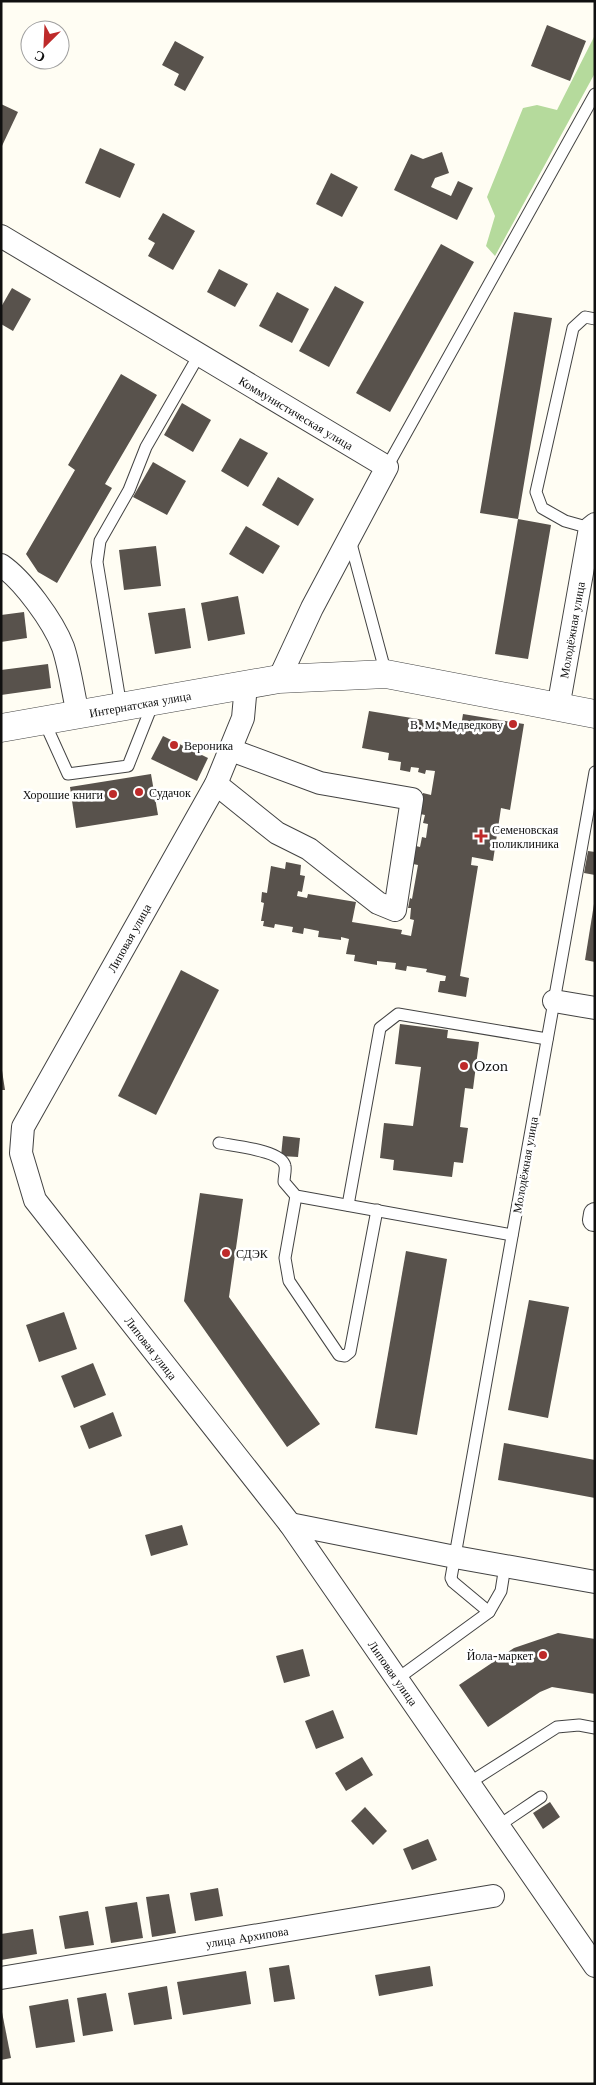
<svg xmlns="http://www.w3.org/2000/svg" width="596" height="2085" font-family="'Libre Baskerville',serif">
<style>
.forest{fill:#b5da9c}
.building{fill:#58524c}
.lines{fill:none;stroke-linecap:round;stroke-linejoin:round}
.service-casing{stroke:#434343;stroke-width:13}
.minor-casing{stroke:#434343;stroke-width:24}
.tertiary-casing{stroke:#434343;stroke-width:29}
.service{stroke:#fff;stroke-width:11}
.minor{stroke:#fff;stroke-width:22}
.tertiary{stroke:#fff;stroke-width:28}
.poi-dot{fill:#be2a2a;stroke:#fff;stroke-width:2}
.labels{text-anchor:middle;dominant-baseline:central;stroke-width:5;stroke-linejoin:round;paint-order:stroke}
.street-label{font-size:12px;fill:#101010;stroke:#fff}
.poi-label{font-size:12px;fill:#101010;stroke:#fff;text-anchor:start}
</style>
<rect width="100%" height="100%" fill="#fffdf3"/>
<path class="forest" d="M595,35V73L495,256L486,246L495,216L487,197L523,108L537,105L557,110Z"/>
<g class="building">
<path d="M547,25L586,41L570,81L531,66Z"/>
<path d="M175,41L204,57L185,91L174,85L179,74L162,65Z"/>
<path d="M1,104L18,112L1,148Z"/>
<path d="M100,148L135,164L120,198L85,183Z"/>
<path d="M442,152L449,173L435,178L431,187L451,196L458,181L473,188L457,220L394,190L411,154L423,159Z"/>
<path d="M331,173L358,187L342,217L316,204Z"/>
<path d="M163,213L195,231L173,270L148,256L155,243L148,239Z"/>
<path d="M441,244L474,262L390,412L356,393Z"/>
<path d="M219,269L248,284L235,307L207,292Z"/>
<path d="M335,286L364,302L329,367L299,351Z"/>
<path d="M12,288L31,299L13,331L1,324V307Z"/>
<path d="M277,292L309,309L292,343L259,326Z"/>
<path d="M514,312L552,318L518,519L551,525L528,659L495,654L518,519L480,513Z"/>
<path d="M121,374L157,395L105,484L112,488L57,583L38,572L26,554L75,470L68,465Z"/>
<path d="M182,403L211,420L193,452L164,435Z"/>
<path d="M240,438L268,453L248,487L221,471Z"/>
<path d="M153,462L186,481L167,515L133,497Z"/>
<path d="M278,477L314,499L298,526L262,505Z"/>
<path d="M246,526L280,546L263,574L229,554Z"/>
<path d="M156,546L161,586L124,590L119,550Z"/>
<path d="M238,596L245,634L208,641L201,603Z"/>
<path d="M185,608L191,648L155,654L148,613Z"/>
<path d="M24,612L27,638L1,642V615Z"/>
<path d="M48,664L51,688L1,695V670Z"/>
<path d="M369,711L461,726L463,714L524,724L510,810L501,808L493,861L472,857L471,865L478,866L460,976L469,978L466,997L438,992L440,981H445L446,976L426,972L427,969L407,966L406,971L395,969L396,963L377,961V965L354,961L355,955L346,954L349,939L341,937V940L318,937L319,931L304,928L303,934L292,932L293,927L275,924L274,928L263,926L264,921H261L264,903L261,902L262,892L267,893L271,866L285,869L286,862L301,865L300,875L305,876L302,892L298,891L297,896L307,898L308,894L356,902L352,922L402,930L401,934L411,936L414,920L410,919L411,908H408L410,898L412,899L418,865L413,864L416,846L420,847L422,837L426,838L428,824L423,823L425,815L420,814L423,793L431,795L435,771L426,770L425,774L418,772L419,768L411,767L410,772L400,770L401,762L388,760L389,753L362,748Z"/>
<path d="M163,736L208,758L197,781L151,759Z"/>
<path d="M151,774L158,815L76,828L70,787Z"/>
<path d="M588,851L595,852V875L584,873Z"/>
<path d="M594,904H595V962L585,960Z"/>
<path d="M181,970L219,990L156,1115L118,1096Z"/>
<path d="M400,1024L448,1030L447,1038L479,1042L473,1089L465,1088L460,1127L468,1128L463,1163L454,1162L452,1177L393,1170L394,1160L380,1158L384,1123L413,1126L421,1067L395,1064Z"/>
<path d="M1,1064L5,1090H1Z"/>
<path d="M283,1136L300,1138L298,1157L281,1156Z"/>
<path d="M200,1193L243,1199L229,1297L320,1424L287,1447L184,1301Z"/>
<path d="M406,1251L447,1259L417,1435L375,1428Z"/>
<path d="M529,1300L569,1307L548,1418L508,1410Z"/>
<path d="M64,1312L77,1349L39,1362L26,1325Z"/>
<path d="M93,1363L106,1395L74,1408L61,1376Z"/>
<path d="M113,1412L122,1436L89,1449L80,1426Z"/>
<path d="M504,1443L595,1460V1498L498,1480Z"/>
<path d="M182,1525L188,1545L151,1556L145,1535Z"/>
<path d="M558,1633L595,1639V1694L552,1687L540,1692L488,1727L459,1685L514,1648Z"/>
<path d="M303,1649L310,1676L284,1683L276,1656Z"/>
<path d="M333,1710L344,1738L316,1749L305,1721Z"/>
<path d="M362,1757L373,1775L346,1791L335,1773Z"/>
<path d="M550,1802L560,1817L543,1829L533,1813Z"/>
<path d="M365,1807L387,1831L373,1845L351,1821Z"/>
<path d="M428,1839L437,1860L412,1870L403,1849Z"/>
<path d="M218,1888L223,1916L195,1921L190,1893Z"/>
<path d="M169,1894L176,1933L152,1937L146,1897Z"/>
<path d="M137,1902L143,1938L111,1943L105,1907Z"/>
<path d="M88,1911L94,1945L65,1949L59,1916Z"/>
<path d="M33,1929L37,1954L1,1960V1934Z"/>
<path d="M289,1965L295,1999L274,2002L269,1968Z"/>
<path d="M430,1966L433,1986L379,1996L375,1975Z"/>
<path d="M246,1971L251,2004L183,2015L177,1982Z"/>
<path d="M167,1986L172,2019L134,2025L128,1993Z"/>
<path d="M106,1993L113,2031L83,2036L77,1998Z"/>
<path d="M68,1999L75,2042L36,2048L29,2006Z"/>
<path d="M1,2007L11,2058L1,2060Z"/>
</g>
<g class="lines">
<g class="service-casing">
<g id="service">
<path d="M387,467L595,94"/>
<path d="M590,528L565,521L542,508L536,492L573,328L585,317L595,319"/>
<path d="M350,540L386,674"/>
<path d="M121,707L97,562L100,541L129,490L146,447L199,355"/>
<path d="M44,721L68,774L128,766L153,703"/>
<path d="M219,1143C233,1146 282,1150 285,1166C286,1170 284,1177 284,1182L296,1196L512,1235"/>
<path d="M296,1196L285,1258L289,1281L339,1355L345,1356L350,1352L377,1210"/>
<path d="M348,1205L380,1028L398,1014L547,1039"/>
<path d="M489,1612L453,1582L451,1578L595,772"/>
<path d="M397,1679L489,1612L501,1591L505,1566"/>
<path d="M469,1783L557,1727L579,1725L595,1728"/>
<path d="M498,1826L541,1797"/>
</g>
</g>
<g class="minor-casing">
<g id="minor">
<path d="M1,236L387,467L312,608L279,679"/>
<path d="M1,565C23,580 53,621 63,647C70,668 73,693 78,714"/>
<path d="M246,685L243,718L216,784L23,1127L21,1153L35,1200L290,1524L595,1966"/>
<path d="M558,708L590,528L595,524"/>
<path d="M216,784L277,833L309,849L378,903L395,910L412,799L320,783L231,750"/>
<path d="M554,1001L595,1008"/>
<path d="M594,1220L595,1214"/>
<path d="M290,1524L455,1557L595,1582"/>
<path d="M1,1978L493,1896"/>
</g>
</g>
<g class="tertiary-casing">
<path id="tertiary" d="M1,728L279,679L386,674L595,714"/>
</g>
<use href="#service" class="service"/>
<use href="#minor" class="minor"/>
<use href="#tertiary" class="tertiary"/>
</g>
<g class="poi-dot">
<circle cx="513" cy="724" r="5"/>
<circle cx="174" cy="745" r="5"/>
<circle cx="139" cy="792" r="5"/>
<circle cx="113" cy="794" r="5"/>
<path d="M478.5 828.5h5v5h5v5h-5v5h-5v-5h-5v-5h5z"/>
<circle cx="464" cy="1066" r="5"/>
<circle cx="226" cy="1253" r="5"/>
<circle cx="543" cy="1655" r="5"/>
</g>
<g class="labels">
<g class="street-label">
<text transform="translate(296 413) rotate(31)">Коммунистическая улица</text>
<text transform="translate(572 630) rotate(-80)">Молодёжная улица</text>
<text transform="translate(140 704) rotate(-10)">Интернатская улица</text>
<text transform="translate(129 938) rotate(-61)">Липовая улица</text>
<text transform="translate(525 1165) rotate(-80)">Молодёжная улица</text>
<text transform="translate(151 1348) rotate(52)">Липовая улица</text>
<text transform="translate(393 1673) rotate(55)">Липовая улица</text>
<text transform="translate(247 1937) rotate(-9)">улица Архипова</text>
</g>
<g class="poi-label">
<text x="503" y="724" text-anchor="end">В. М. Медведкову</text>
<text x="184" y="745">Вероника</text>
<text x="149" y="792">Судачок</text>
<text x="103" y="794" text-anchor="end">Хорошие книги</text>
<text x="492" y="829">Семеновская<tspan x="492" dy="14">поликлиника</tspan></text>
<text x="474" y="1066">Ozon</text>
<text x="236" y="1253">СДЭК</text>
<text x="533" y="1655" text-anchor="end">Йола-маркет</text>
</g>
</g>
<rect width="596" height="2085" fill="none" stroke="#101010" stroke-width="5"/>
<g transform="translate(45 45) rotate(204)"><circle r="24" fill="#ffffff" stroke="#9f9f9f"/>
<path d="M0-4L9 19L0 12L-9 19Z" fill="#be2a2a"/>
<text y="-8" font-size="14" font-weight="bold" text-anchor="middle" fill="#101010">С</text>
</g>
</svg>
